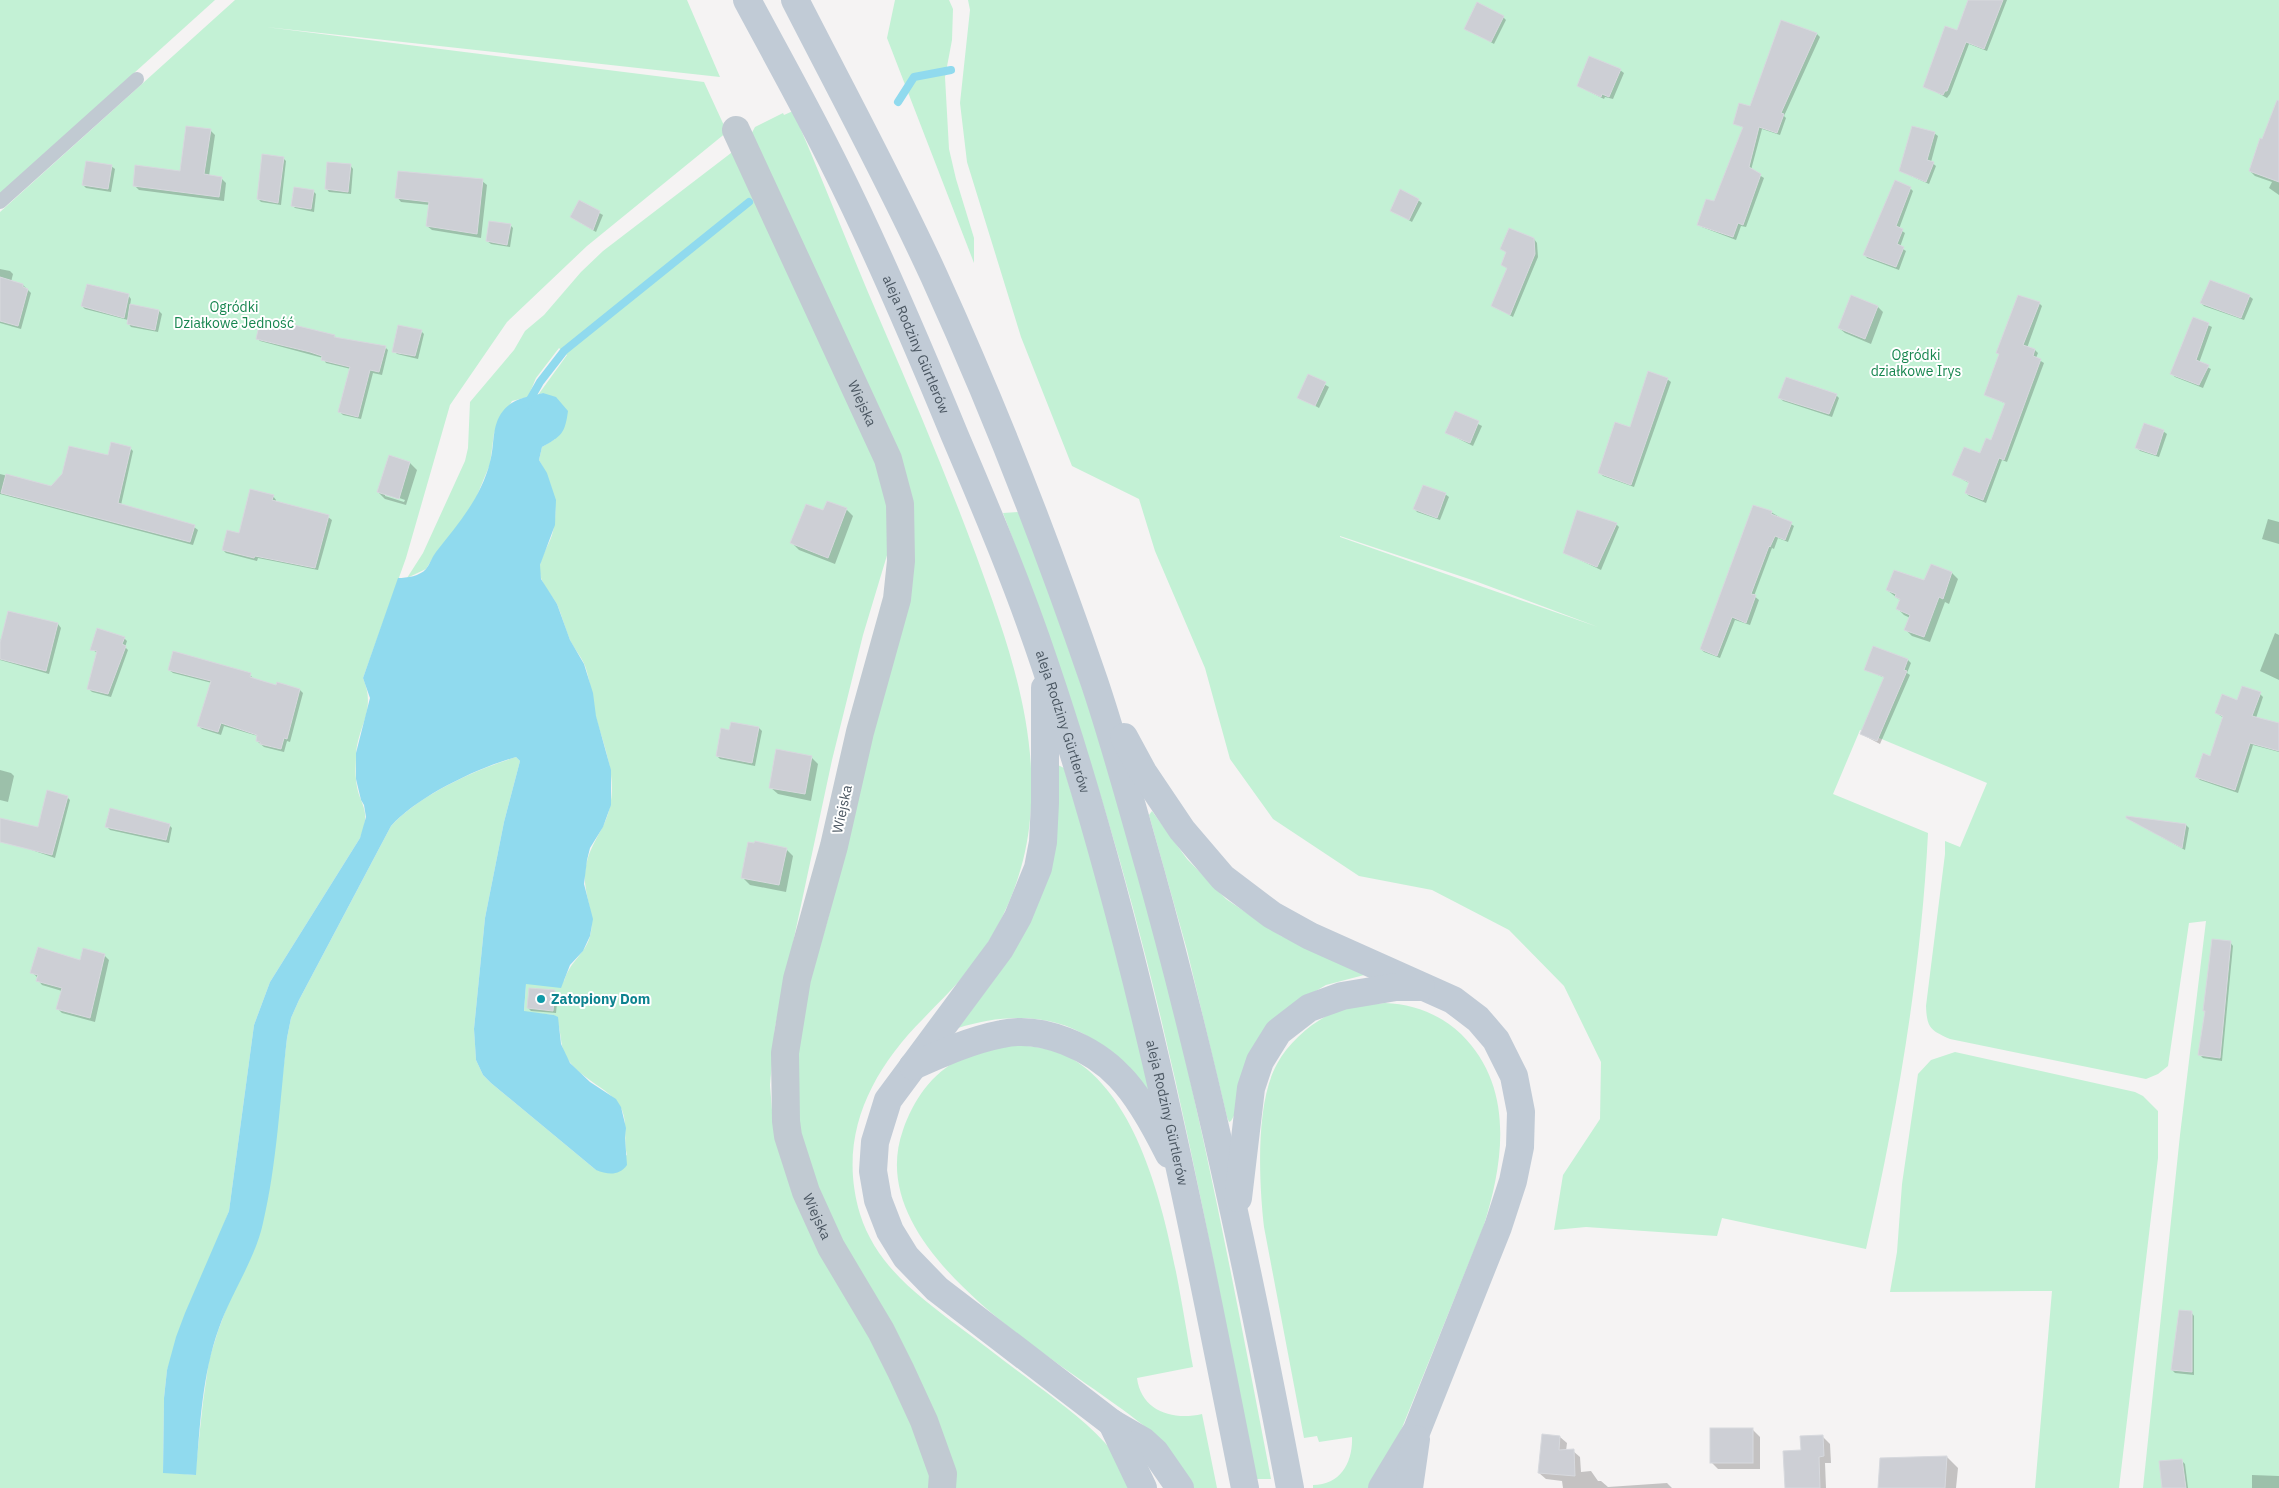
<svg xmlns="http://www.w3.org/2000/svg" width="2279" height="1488" font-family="'IBM Plex Sans',sans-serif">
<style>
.green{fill:#c3f1d5;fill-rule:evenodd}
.water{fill:#90daee}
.shadow{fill:#0003;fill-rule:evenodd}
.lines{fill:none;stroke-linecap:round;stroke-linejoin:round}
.stream{stroke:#90daee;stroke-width:8}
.building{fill:#cdcfd5;stroke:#d7d9de}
.lane{stroke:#c1cad2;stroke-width:14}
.street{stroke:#c1cad2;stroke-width:28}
.secondary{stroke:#c1cbd6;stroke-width:28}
.culture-dot{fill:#0f9aa8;stroke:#fff;stroke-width:2}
.labels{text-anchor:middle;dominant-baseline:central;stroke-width:4;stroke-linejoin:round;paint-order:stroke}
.park-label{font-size:14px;fill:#17864f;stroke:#fff}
.street-label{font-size:14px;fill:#4a5661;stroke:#fff}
.culture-label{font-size:14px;font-weight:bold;fill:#0d838f;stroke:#fff;text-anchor:start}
</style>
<rect width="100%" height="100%" fill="#f5f3f3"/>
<g class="green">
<path d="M0,0H215L0,194Z"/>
<path d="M235,0H687L720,77L266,27L704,82L727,132L587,246L507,322L450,405L406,558L363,678C377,711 357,726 356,756C356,764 355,772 356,779C358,806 373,807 360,838L270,982L254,1025L229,1211L167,1370L164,1398L163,1472L195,1475L203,1402L209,1360L218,1331L268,1196L287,1038L291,1018L299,1000L391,826C419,795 477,769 516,757L520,761L504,822L485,918L474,1029L476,1060L483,1075L491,1083L596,1170L627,1155C623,1140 628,1125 622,1110C613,1089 580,1080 567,1058C558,1044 563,1027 554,1015L524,1012L526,984L564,981C570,961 586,953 590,936C596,915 583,894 585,873C588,843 605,832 610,806C617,774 603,744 595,714C591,698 591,682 585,666C582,657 574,649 570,640C565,628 562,616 557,604C552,596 544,587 541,578C536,562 547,550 552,535C560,507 553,485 539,460L542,447L555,439L543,393L538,395L567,355L559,348L536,378L528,397L512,401L494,433L490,464L476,498L465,517L436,553L426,569L407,578L423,553L465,461L468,448L470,402L514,350L525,331L544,315L581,272L603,251L748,140L755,127L783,113L784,115L793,111C824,182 851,254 882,325C915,401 947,477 976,555C1007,640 1039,727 1030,819C1025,875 1002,929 967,972C953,989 938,1003 923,1019C870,1072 837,1138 860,1214C876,1265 917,1295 958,1326C984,1345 1009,1365 1035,1384C1062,1404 1092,1426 1113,1452C1121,1462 1125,1476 1130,1488H952L833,1230L800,1145L796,1025L828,919L901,616L888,552L863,635L832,760L775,1027L770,1085L773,1123L893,1370L934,1488H0V212Z"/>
<path d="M895,0H949L953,9L952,40L945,77L949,149L956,179L974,238V263L887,38Z"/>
<path d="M968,0H2279V1488H2143L2180,1135L2206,921L2189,923L2168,1066L2158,1074L2146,1079L1950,1039C1930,1030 1927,1028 1926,1006L1945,854V841L1960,847L1987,783L1860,730L1833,794L1928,833C1921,974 1897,1112 1866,1249L1722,1218L1717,1236L1586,1227L1554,1230L1563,1175L1600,1119L1601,1062L1564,986L1509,930L1432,890L1359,876L1273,819L1230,759L1205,668L1155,551L1139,499L1072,466L1021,337L967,162L960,103L970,10ZM1340,536L1475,581L1598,627L1340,537Z"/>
<path d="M1019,512C1061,625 1102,739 1134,855C1191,1061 1231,1270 1271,1479H1255C1222,1305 1190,1130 1146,958C1108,807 1058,659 1003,513Z"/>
<path d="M1058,765L1064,768L1099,885L1151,1094C1133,1077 1112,1053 1092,1039C1052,1012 1002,1014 958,1028L996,977Z"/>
<path d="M1152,811L1187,859L1226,899L1281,936L1368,974L1326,985L1297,1002L1231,1121L1229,1122L1227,1117L1187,950L1149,815Z"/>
<path d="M1385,1003C1413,1004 1440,1014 1461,1034C1515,1087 1504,1162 1483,1228L1393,1450L1372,1488H1313V1485C1341,1485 1353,1462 1352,1437L1319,1442L1317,1436L1304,1438L1264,1227C1259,1183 1255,1103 1277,1064C1289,1042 1310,1024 1332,1013C1348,1005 1367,1005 1385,1003Z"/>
<path d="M1005,1045C1027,1045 1050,1047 1071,1058C1158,1109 1176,1276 1193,1367L1137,1378C1141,1411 1173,1421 1202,1414L1217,1488H1193L1157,1440L1143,1425C1065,1362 859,1254 903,1130C913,1101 932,1072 961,1059C975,1053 990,1050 1005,1045Z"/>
<path d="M1955,1052L2135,1092L2143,1096L2158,1111V1158L2119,1488H2035L2052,1291L1890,1292L1897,1252L1902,1184L1918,1074L1931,1060Z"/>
</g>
<path class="water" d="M543,393L556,397L568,411C565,433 562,436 542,447L539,460L547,473L556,500L555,525L540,565L541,579L557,604L570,640L584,664L593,693L596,716L611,770V805L603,827L590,848L587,860L584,884L593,919L590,936L583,951L570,965L561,988L526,984L524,1011L554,1015L558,1017L561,1044L570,1063L590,1082L616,1099L621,1107L626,1128L625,1138L627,1165C619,1176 608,1175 596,1170L491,1083L483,1075L476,1060L474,1029L485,918L504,822L520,761L516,757C477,768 418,796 391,826L299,1000L291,1018L287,1038C280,1098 277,1164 263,1223C255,1260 231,1293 219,1328C202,1375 200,1426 196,1475L163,1473L164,1398L167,1370L176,1337L185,1313L229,1211L254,1025L270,982L360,838L366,817L364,805L361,800L356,779V753L370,698L363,678L398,578C407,578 420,576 426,569C430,564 432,557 436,552C458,524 481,498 490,462C495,445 491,426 503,411C513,398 528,397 543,393Z"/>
<g class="shadow">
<path d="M1970,0H2007L1987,51L1969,44L1950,94L1947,98L1925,86L1958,32Z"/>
<path d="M1503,17L1506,20L1494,44L1466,28Z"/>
<path d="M1817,34L1820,37L1784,116L1786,118L1780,135L1762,129L1751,170L1764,178L1746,227L1741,226L1736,240L1702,227L1699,224L1715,203L1744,128L1734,123L1751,108Z"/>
<path d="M1620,70L1624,73L1613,99L1605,97L1604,99L1578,86Z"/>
<path d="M210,130L215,135L209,176L221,178L226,183L224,201L139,190L134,185L181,173Z"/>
<path d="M2279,132V195L2269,188L2272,182L2255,176L2250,171Z"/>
<path d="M1934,133L1938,136L1931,162L1936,166L1929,184L1900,171Z"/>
<path d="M283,158L286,161L281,205L261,202L258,199Z"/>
<path d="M350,165L353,169L351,194L329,192L326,188Z"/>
<path d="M111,166L115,169L111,192L86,188L83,185Z"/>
<path d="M482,181L487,185L481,238L432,230L427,226L430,205L401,202L397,197Z"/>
<path d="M1910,188L1913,191L1899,229L1905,233L1900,247L1906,251L1899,270L1867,258L1864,254Z"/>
<path d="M313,191L316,194L314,212L295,208L292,205Z"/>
<path d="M1418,200L1422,203L1412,222L1391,210Z"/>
<path d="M579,202L603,215L596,232L571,217Z"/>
<path d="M510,225L513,228L510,247L491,244L487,241Z"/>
<path d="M1534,239L1537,243L1538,257L1513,317L1493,306L1508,269L1502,265L1507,253L1502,249Z"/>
<path d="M0,269L10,271L13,274L11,282L23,285L31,293L21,329L0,323Z"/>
<path d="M128,295L131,299L130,306L159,311L162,314L158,332L131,327L128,323V320L85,309L82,306Z"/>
<path d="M2249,296L2253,299L2244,320L2204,306L2201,303Z"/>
<path d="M1851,297L1878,307L1883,312L1871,344L1845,333L1839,328Z"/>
<path d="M2039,303L2042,306L2027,348L2035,350L2038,353L2036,358L2044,363L2007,462L2002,460L1986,503L1969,496L1966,493L1969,483L1954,475L1981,455L1991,442L2006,404L1986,394L2000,355L1998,353Z"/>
<path d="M2193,318L2212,327L2199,363L2211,369L2203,388L2175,377L2172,374Z"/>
<path d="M421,331L424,334L418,359L397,354L394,351Z"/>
<path d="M334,336L337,338L385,347L388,350L382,375L373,373L361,419L343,415L340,412L351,369L326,363L323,358L260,341L257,338Z"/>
<path d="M1309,376L1329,387L1319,408L1299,397Z"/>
<path d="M1667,379L1671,382L1634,487L1603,476L1600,473Z"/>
<path d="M1836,395L1839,398L1832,417L1783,401L1780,398Z"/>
<path d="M1456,413L1482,426L1473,446L1447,433Z"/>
<path d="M2163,431L2167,434L2159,457L2140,451L2137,448Z"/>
<path d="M130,448L133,451L121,505L194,527L198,530L193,545L0,494V474L51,487L109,456Z"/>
<path d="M389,457L410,463L417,470L406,505L385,499L378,492ZM385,493L405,500L404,502L385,496Z"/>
<path d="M1445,494L1449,497L1440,520L1417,512L1414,508Z"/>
<path d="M273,496L276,500L275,503L328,517L332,520L318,570L258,558L257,561L226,553L223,550Z"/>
<path d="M846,509L853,516L835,564L799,550L792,543L824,512Z"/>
<path d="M1771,512L1794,526L1788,542L1778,538L1774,549L1772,548L1754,596L1759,600L1750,625L1735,620L1720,658L1704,652L1701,649Z"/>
<path d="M2268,519L2279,522V544L2262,539Z"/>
<path d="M1616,524L1619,527L1601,570L1565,553Z"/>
<path d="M1931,566L1952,573L1958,579L1949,604L1945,602L1930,642L1912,636L1906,630L1910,618L1904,615L1898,609L1901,601L1887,590L1925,582Z"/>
<path d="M9,612L58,624L61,628L49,674L0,660V642Z"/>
<path d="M2275,633L2279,635V680L2260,671Z"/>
<path d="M124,638L127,641L125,647L128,650L111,697L92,692L89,689L97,653L92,649Z"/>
<path d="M1874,648L1908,660L1911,663L1907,673L1910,675L1880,744L1861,734L1885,678L1866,670Z"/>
<path d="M169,670L250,674L253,679L277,687L300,690L303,693L290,742L287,741L284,752L264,747L257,741L258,736L224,726L221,735L202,729L199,726L212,683L173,673Z"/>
<path d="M2260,694L2263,697L2256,718L2279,725V752L2253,745L2238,793L2200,780L2197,777L2211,757L2224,718L2216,713L2238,701Z"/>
<path d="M759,728L762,731L755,766L720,759L717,756L730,731Z"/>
<path d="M811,757L818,764L811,801L778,794L770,787Z"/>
<path d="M0,770L11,773L14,776L8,802L0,800Z"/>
<path d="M67,797L70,800L55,858L0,839V819L39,829Z"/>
<path d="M2127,818L2186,825L2189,828L2185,850Z"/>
<path d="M169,825L172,828L169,843L110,830L107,827Z"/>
<path d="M786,849L793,856L786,892L750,885L743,878Z"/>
<path d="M2230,942L2233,946L2222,1061L2203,1058L2200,1055L2206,1012Z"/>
<path d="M104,955L109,960L95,1022L62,1013L57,1008L62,991L42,985L38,980V978L32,972Z"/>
<path d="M554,991L558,994L556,1013L531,1011L528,1008Z"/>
<path d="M2191,1312L2194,1316V1375L2175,1373L2172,1370Z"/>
<path d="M1753,1430L1760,1437V1469H1718L1711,1462Z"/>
<path d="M1822,1436L1830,1444L1831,1463H1825L1826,1488H1786L1802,1451Z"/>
<path d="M1560,1437L1567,1443L1566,1451H1573L1580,1457L1581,1472L1591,1471L1598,1481H1601L1608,1487L1667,1483L1672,1488H1563L1562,1481L1546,1479L1539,1473Z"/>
<path d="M1947,1457L1958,1468L1956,1488H1879Z"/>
<path d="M2182,1461L2185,1464L2188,1488H2163Z"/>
<path d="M2252,1475L2279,1476V1488H2252Z"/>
</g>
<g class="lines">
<g class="stream">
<path d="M898,102L914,77L951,70"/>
<path d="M527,405L540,382L564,351L749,202"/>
</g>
</g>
<g class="building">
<path d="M1968,0H2003L1984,49L1966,42L1947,91H1945L1943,95L1923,87L1945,26L1957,30Z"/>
<path d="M1477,2L1504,16L1491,42L1464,29Z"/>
<path d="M1781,20L1817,33L1781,113L1784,114L1777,133L1759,127L1749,167L1761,174L1743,225L1738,223L1733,237L1697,225L1706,199L1714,201L1743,127L1733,124L1739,103L1750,106Z"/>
<path d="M1589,56L1621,69L1609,97L1602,94L1601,97L1577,86Z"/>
<path d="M2277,100L2279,101V182L2249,171L2260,138L2262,139Z"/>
<path d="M186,126L211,129L204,174L222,177L219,197L133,186L135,165L180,171Z"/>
<path d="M1912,126L1935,132L1927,160L1934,162L1926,182L1899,171Z"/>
<path d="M262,154L284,157L278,203L257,199Z"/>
<path d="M86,161L112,165L108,189L82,185Z"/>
<path d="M327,162L351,164L348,192L325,189Z"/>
<path d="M398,171L483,179L477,234L426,226L429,202L395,198Z"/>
<path d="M1895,180L1911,187L1896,226L1903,229L1897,244L1904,247L1896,267L1863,255Z"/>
<path d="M294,187L314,190L311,209L291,206Z"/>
<path d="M1400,189L1419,199L1409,220L1390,211Z"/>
<path d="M579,200L600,211L593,230L570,217Z"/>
<path d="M489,221L511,224L507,245L486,241Z"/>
<path d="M1509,228L1534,238L1535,254L1510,315L1491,306L1507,268L1501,265L1506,252L1500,249Z"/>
<path d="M0,277L23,284V287L28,289L18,326L0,321Z"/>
<path d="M2210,280L2250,295L2241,318L2200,303Z"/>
<path d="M87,284L129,294L124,318L81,306Z"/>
<path d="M1851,295L1878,306L1865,339L1838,328Z"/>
<path d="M2018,295L2040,302L2023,345L2035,349L2033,356L2041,359L2004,460L1999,458L1983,500L1965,493L1969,482L1952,475L1964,447L1980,453L1986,438L1991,440L2005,403L1984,395L1999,354L1996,353Z"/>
<path d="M130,304L159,310L155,330L127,324Z"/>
<path d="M261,317L335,335L334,337L386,346L379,372L370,370L358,417L338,412L350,367L321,360L322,356L310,352L256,339Z"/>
<path d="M2193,317L2209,323L2196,360L2209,365L2199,385L2170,374Z"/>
<path d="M398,325L422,330L415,356L392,352Z"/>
<path d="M1648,371L1668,378L1631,485L1598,473L1615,422L1630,427Z"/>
<path d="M1308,374L1326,382L1315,406L1297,398Z"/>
<path d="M1786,377L1837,394L1829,414L1778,398Z"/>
<path d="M1455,411L1479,421L1470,443L1445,433Z"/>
<path d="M2144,423L2164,430L2156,455L2135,448Z"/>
<path d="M111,442L131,447L118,503L195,525L190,542L1,493L6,474L51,486L62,474L69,446L108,455Z"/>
<path d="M389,455L410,462L399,499L377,492Z"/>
<path d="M1423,485L1446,493L1437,518L1413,509Z"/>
<path d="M250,489L274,495L272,500L329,515L315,568L255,556L254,558L222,550L227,530L239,533Z"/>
<path d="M827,501L847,508L828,558L790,543L806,504L823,510Z"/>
<path d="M1753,505L1772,511L1771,514L1792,522L1785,540L1775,536L1770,547L1769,546L1751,594L1756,595L1746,623L1732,617L1717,656L1700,649Z"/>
<path d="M1577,510L1617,523L1597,567L1563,553Z"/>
<path d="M1931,564L1952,572L1943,599L1939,597L1924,637L1904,630L1910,615L1896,609L1900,599L1895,597L1896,594L1886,590L1894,570L1924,580Z"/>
<path d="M8,611L58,623L46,671L0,659V643Z"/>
<path d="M97,628L125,637L122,644L126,646L108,694L87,689L97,651L90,650Z"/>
<path d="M1873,646L1908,659L1904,670L1907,671L1877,741L1860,734L1884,677L1864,670Z"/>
<path d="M173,651L251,673L250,677L276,685L277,682L300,689L287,739L284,738L281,749L260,744V742L256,741L257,735L221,723L218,732L197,726L211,681L168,670Z"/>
<path d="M2242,686L2261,692L2252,716L2279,723V751L2250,743L2235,790L2195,777L2203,753L2210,756L2223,716L2215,713L2222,694L2237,700Z"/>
<path d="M731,722L759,727L752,763L716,756L721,728L729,730Z"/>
<path d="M776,749L812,756L805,794L769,788Z"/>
<path d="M47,790L68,796L52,855L0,842V818L38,827Z"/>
<path d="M110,808L170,824L166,840L105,827Z"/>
<path d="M2126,816L2186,824L2182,848L2126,818Z"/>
<path d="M755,841L787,848L779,885L741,878L748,842L754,843Z"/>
<path d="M2212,939L2231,941L2220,1058L2198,1055L2205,1011H2203Z"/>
<path d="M38,947L80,960L83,948L105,954L90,1018L56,1009L62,988L36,981L38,975L30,973Z"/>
<path d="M529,988L555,990L553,1011L527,1008Z"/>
<path d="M2179,1310L2192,1311V1372L2171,1370Z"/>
<rect x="1710" y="1428" width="43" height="35"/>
<path d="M1542,1434L1560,1436L1559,1450L1574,1449L1575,1476L1538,1473Z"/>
<path d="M1823,1435L1824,1456L1819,1457L1820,1488H1785L1783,1451L1801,1450L1800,1436Z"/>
<path d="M1947,1456L1945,1488H1878L1880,1458Z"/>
<path d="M2182,1459L2186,1488H2162L2159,1461Z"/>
</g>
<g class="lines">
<path class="lane" d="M0,202L137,79"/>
<path class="street" id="s1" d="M736,130L888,459L900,504L901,561L897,599L860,732L834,846L797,979L785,1053L786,1121L788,1136L806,1192L831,1247L881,1331L901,1371L924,1421L943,1474L942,1488"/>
<g class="secondary">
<path id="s2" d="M747,0C777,56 808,111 836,168C880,256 918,346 955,436C987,511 1019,587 1045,665C1136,933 1190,1210 1245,1488"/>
<path d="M795,0C842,92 891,182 934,276C994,408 1047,544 1094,681C1115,743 1132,807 1150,870C1207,1074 1251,1281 1290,1488"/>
<path d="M1045,688V803L1043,842L1038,868L1018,917L1000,949L888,1100L875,1142L873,1171L878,1200L890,1231L906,1257L937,1289L1112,1423L1143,1441L1155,1452L1180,1488"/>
<path d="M1124,737L1143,772L1182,830L1223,878L1272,915L1310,936L1453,1000L1478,1019L1496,1040L1514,1076L1521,1112L1520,1147L1513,1181L1498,1227L1417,1430L1382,1488"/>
<path d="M913,1066C942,1053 971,1040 1002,1034C1042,1025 1093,1048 1120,1077C1139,1096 1157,1130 1169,1154"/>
<path d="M1238,1198L1251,1088L1260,1061L1278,1032L1309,1008L1342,996L1396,987H1421"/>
<path d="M1112,1423L1143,1488"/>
<path d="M1409,1488L1416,1439"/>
</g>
</g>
<circle class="culture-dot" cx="541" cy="999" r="5"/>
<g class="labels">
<g class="park-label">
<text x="234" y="307">Ogródki<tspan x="234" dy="16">Działkowe Jedność</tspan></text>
<text x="1916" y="355">Ogródki<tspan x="1916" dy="16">działkowe Irys</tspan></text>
</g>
<g class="street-label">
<text stroke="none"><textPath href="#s2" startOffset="384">aleja Rodziny Gürtlerów</textPath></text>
<text stroke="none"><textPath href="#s1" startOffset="301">Wiejska</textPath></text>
<text stroke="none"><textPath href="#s2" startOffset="789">aleja Rodziny Gürtlerów</textPath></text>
<text transform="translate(842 809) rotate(-78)">Wiejska</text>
<text stroke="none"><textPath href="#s2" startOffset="1194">aleja Rodziny Gürtlerów</textPath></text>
<text stroke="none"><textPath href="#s1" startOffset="1141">Wiejska</textPath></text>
</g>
<g class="culture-label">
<text x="551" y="999">Zatopiony Dom</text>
</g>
</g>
</svg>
